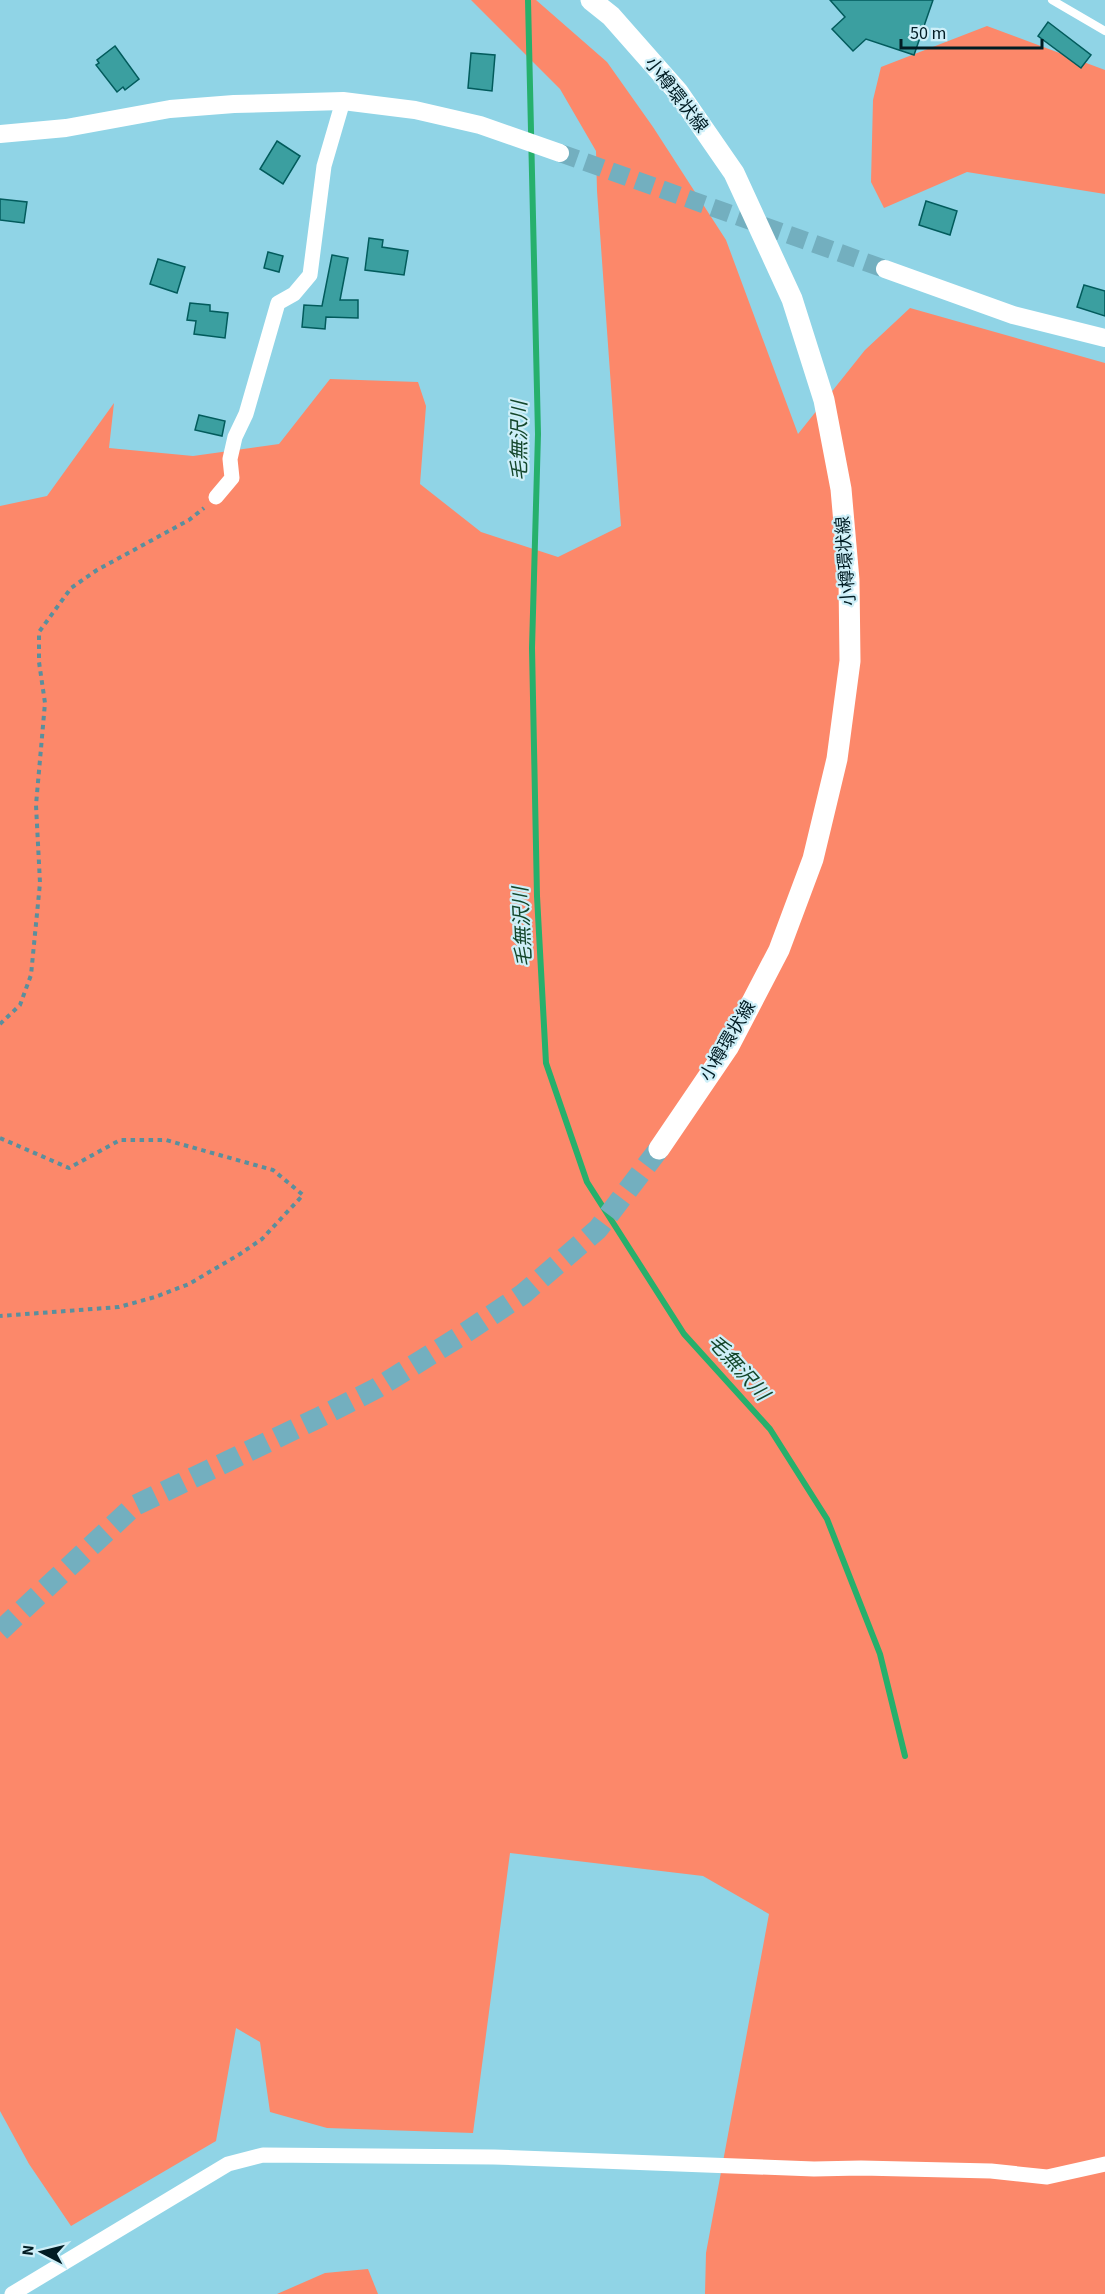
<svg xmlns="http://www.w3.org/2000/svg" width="1105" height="2294" font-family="'Source Sans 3','Noto Sans JP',sans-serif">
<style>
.green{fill:#fc886a}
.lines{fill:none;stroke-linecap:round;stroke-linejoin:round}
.stream{stroke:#26b06c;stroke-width:6}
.building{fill:#3b9fa0;stroke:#025b5c;stroke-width:1.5}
.tertiary-tunnel{stroke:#73afbf;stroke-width:18;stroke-dasharray:18 9;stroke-linecap:butt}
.secondary-tunnel{stroke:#73afbf;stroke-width:21;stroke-dasharray:21 10;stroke-linecap:butt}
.path{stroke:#5a8f9d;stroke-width:4;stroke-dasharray:4.5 4.5;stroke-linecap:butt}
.service{stroke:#fff;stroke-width:8}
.minor{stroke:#fff;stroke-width:15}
.tertiary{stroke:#fff;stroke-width:18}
.secondary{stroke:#fff;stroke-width:21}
.labels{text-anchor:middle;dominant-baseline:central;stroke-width:4.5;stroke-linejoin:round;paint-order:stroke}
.street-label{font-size:18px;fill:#011c23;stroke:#ceeff8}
.water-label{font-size:20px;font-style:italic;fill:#14472b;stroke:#ceeff8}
</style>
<rect width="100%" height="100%" fill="#90d4e6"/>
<g class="green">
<path d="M471,0H536L607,62L653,127L726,240L798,434L865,350L910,308L1105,363V2294H705L706,2253L769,1914L703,1876L510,1853L473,2133L327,2128L270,2112L260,2042L236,2028L216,2141L71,2226L29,2164L0,2111V506L47,496L114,403L109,448L193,456L279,444L330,379L418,382L426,406L420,484L481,532L558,557L621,526L597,191L596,151L560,89Z"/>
<path d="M987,26L1105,70V194L967,172L884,208L871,182L873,100L881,67Z"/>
<path d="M368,2269L378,2294H277L325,2273Z"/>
</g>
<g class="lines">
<path class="stream" d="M528,0L538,434L532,648L537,896L546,1063L587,1182L684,1334L770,1429L827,1519L880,1654L905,1756"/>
</g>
<g class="building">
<path d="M830,0H933L914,55L866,39L853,51L832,29L845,17Z"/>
<path d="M1048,22L1091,55L1081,68L1038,36Z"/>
<path d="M115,46L139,79L125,90L123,87L117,92L96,65L99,63L97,60Z"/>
<path d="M471,53L495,55L492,91L468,88Z"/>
<path d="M277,141L300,156L283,184L260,169Z"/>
<path d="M0,199L27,202L24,223L0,220Z"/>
<path d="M926,201L957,211L950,235L919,225Z"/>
<path d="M369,238L383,240L382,247L408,251L404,275L365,270Z"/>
<path d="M268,252L283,256L279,272L264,268Z"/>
<path d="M332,255L348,258L340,300H358V318L326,317L325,329L302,327L304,305L322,306Z"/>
<path d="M158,259L185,267L177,293L150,284Z"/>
<path d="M1084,285L1105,291V316L1077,307Z"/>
<path d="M190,303L210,305V311L228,313L225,338L194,334L196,321L187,320Z"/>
<path d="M199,415L225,421L222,436L195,430Z"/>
</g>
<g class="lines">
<path class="tertiary-tunnel" d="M560,153L885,269"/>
<path class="secondary-tunnel" d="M0,1631L134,1506L318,1418L377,1388L459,1337L523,1294L598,1229L659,1149"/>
<g class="path">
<path d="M0,1024L20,1005L31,975L40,883L36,805L45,703L39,662V632L71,588L97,570L189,520L204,508"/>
<path d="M0,1138L69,1168L120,1140H166L273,1170L303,1195L262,1239L240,1254L189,1284L155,1297L119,1307L0,1316"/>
</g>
<path class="service" d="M1052,0L1105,31"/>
<g class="minor">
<path d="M216,497L232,478L230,459L235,437L246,414L278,303L294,294L310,275L324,166L343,101"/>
<path d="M12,2294L228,2164L263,2155L494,2157L814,2169L861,2168L991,2171L1047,2177L1105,2164"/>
</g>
<g class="tertiary">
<path d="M0,134L66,128L170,109L234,104L343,101L415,110L480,125L560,153"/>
<path d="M885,269L1013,315L1105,338"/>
</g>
<path class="secondary" d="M591,0L611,16L678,92L734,173L792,299L824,400L841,489L849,580L850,661L837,759L813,859L779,950L729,1046L659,1149"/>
</g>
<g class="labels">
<g class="street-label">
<text transform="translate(676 95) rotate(52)">小樽環状線</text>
<text transform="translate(846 561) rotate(-94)">小樽環状線</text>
<text transform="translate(728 1041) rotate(-59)">小樽環状線</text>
</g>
<g class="water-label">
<text transform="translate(520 441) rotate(-90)">毛無沢川</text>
<text transform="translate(523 927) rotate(-93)">毛無沢川</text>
<text transform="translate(738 1368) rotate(48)">毛無沢川</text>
</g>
</g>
<g transform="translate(42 2252) rotate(277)" stroke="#ceeff8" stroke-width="4.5" paint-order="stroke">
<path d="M0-4.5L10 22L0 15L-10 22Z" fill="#011c23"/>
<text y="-9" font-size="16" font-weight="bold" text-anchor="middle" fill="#011c23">N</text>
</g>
<path d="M901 39v9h141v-9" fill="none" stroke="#011c23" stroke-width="3"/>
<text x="910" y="39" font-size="18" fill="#011c23" stroke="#ceeff8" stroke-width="4.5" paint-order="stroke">50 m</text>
</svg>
